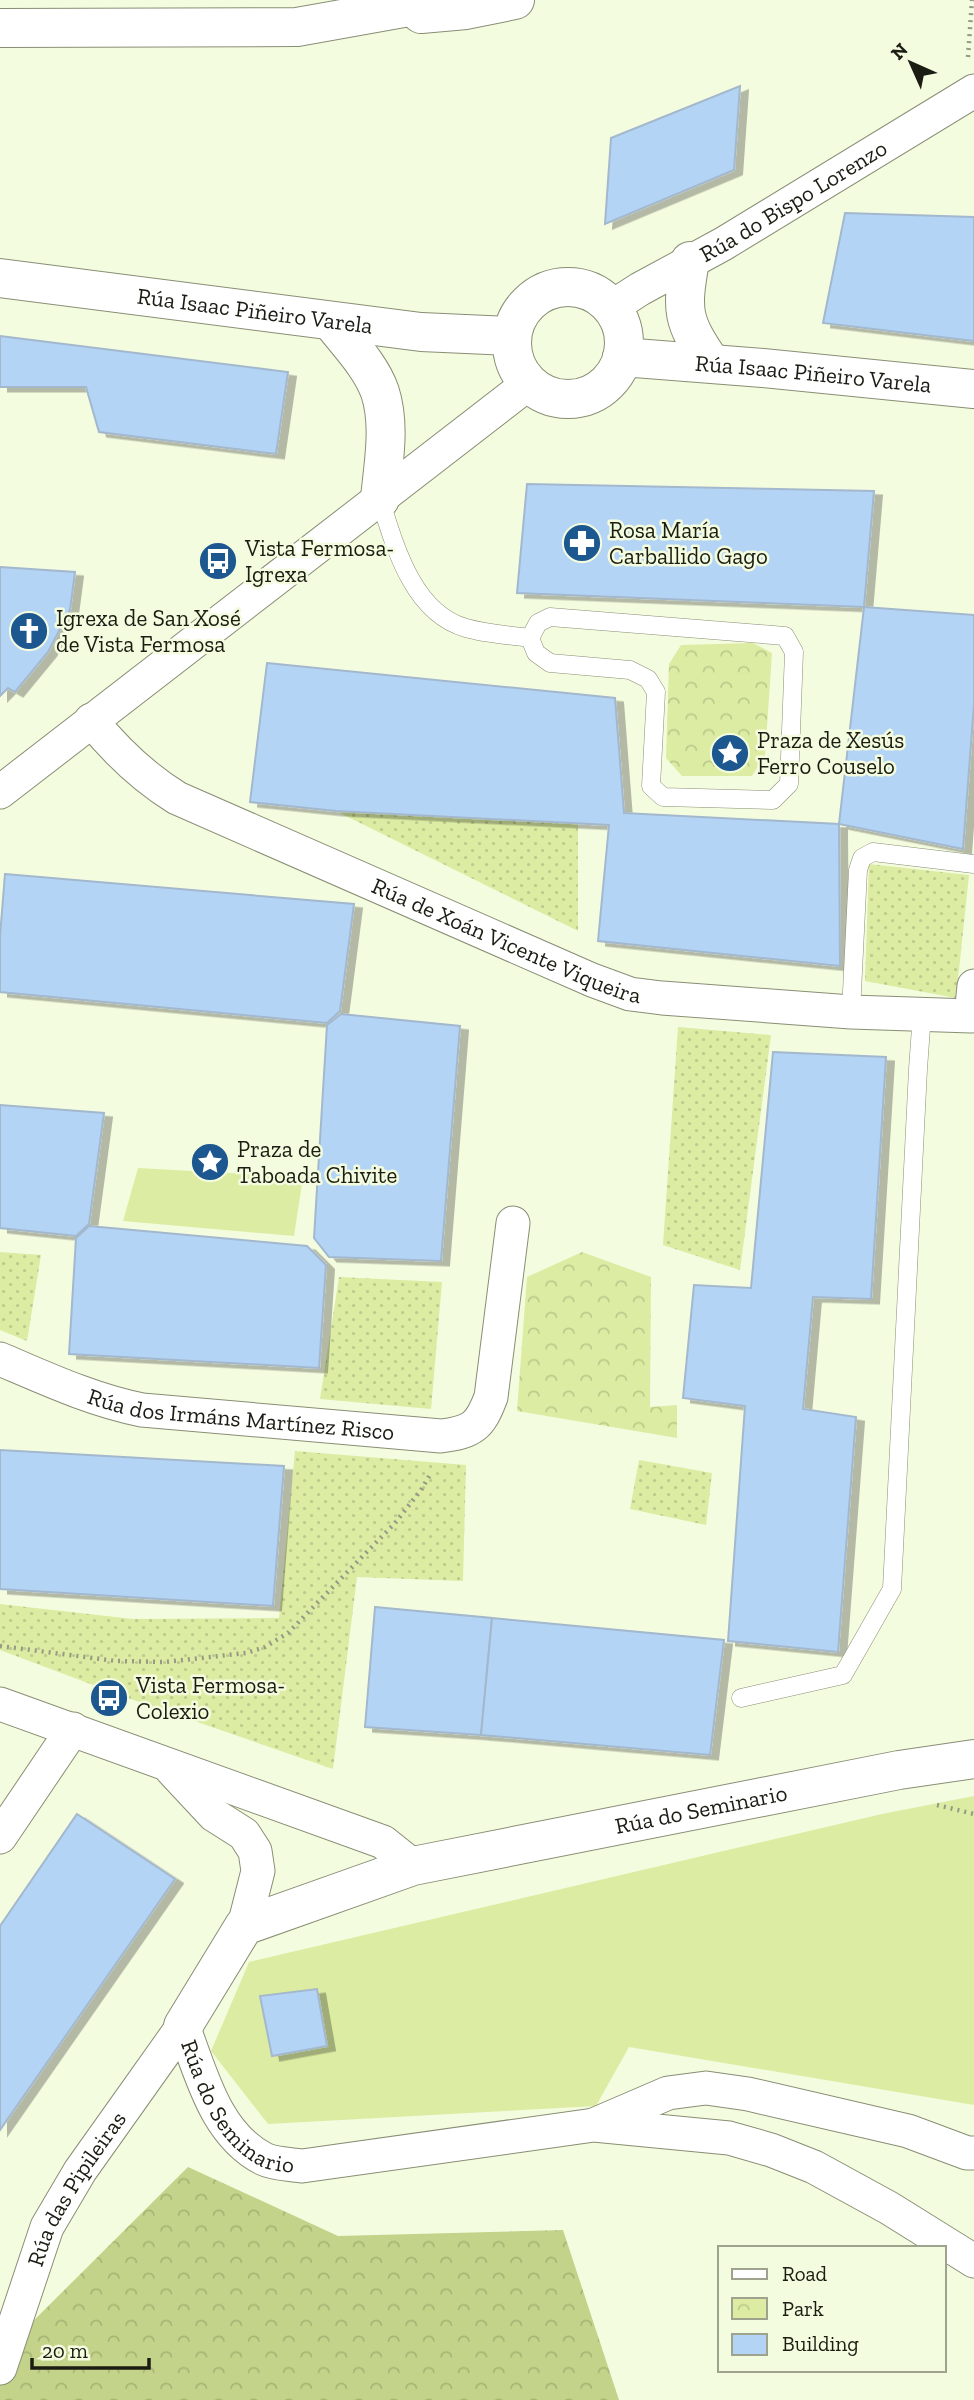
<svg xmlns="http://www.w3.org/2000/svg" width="974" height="2400" font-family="'Zilla Slab',serif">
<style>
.grass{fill:#dceca3}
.forest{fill:url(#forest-crowns)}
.park{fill:url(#park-crowns)}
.garden{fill:url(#garden-dots)}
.building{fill:#b3d4f5;stroke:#a3b8cd;stroke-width:2;filter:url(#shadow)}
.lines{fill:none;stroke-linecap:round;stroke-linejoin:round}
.lane-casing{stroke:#888e75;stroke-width:19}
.street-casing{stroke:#888e75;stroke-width:35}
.secondary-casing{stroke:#888e75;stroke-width:40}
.highway-casing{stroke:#888e75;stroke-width:40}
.path{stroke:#959a85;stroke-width:4.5;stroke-dasharray:2 5;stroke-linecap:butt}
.lane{stroke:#fff;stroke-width:18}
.street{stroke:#fff;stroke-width:33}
.secondary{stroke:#fff;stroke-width:38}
.highway{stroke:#fff;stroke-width:38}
.labels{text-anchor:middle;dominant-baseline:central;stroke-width:5;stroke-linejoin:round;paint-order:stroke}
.street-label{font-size:23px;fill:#1b1d13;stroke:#f4fcdf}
.poi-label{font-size:23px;fill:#1b1d13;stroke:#f4fcdf;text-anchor:start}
</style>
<defs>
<pattern id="forest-crowns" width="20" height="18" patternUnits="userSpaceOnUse" patternTransform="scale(1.75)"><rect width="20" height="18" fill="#c3d389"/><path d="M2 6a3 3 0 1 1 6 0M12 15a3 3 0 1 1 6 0" fill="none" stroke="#a7b575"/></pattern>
<pattern id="park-crowns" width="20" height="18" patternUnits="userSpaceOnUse" patternTransform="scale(1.75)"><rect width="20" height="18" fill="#dceca3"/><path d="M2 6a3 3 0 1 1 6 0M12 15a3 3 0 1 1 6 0" fill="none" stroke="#bcca8b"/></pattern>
<pattern id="garden-dots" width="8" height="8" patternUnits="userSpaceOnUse" patternTransform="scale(1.75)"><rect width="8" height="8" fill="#dceca3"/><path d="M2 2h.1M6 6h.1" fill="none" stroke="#bcca8b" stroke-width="1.8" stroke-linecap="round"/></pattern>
<filter id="shadow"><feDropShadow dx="8" dy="4.5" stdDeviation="0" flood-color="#0004"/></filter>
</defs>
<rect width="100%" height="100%" fill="#f4fcdf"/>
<g class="grass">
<path d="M138,1168L303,1177L294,1236L123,1221Z"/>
<path d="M974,1796V2105L629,2047L596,2106L268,2124L211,2051L249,1962L882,1814Z"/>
</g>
<path class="forest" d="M188,2167L338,2236L563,2230L619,2400H0V2354Z"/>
<g class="park">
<path d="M753,643L772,653L765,756L752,776H682L666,758L669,664L681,645Z"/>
<path d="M582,1252L651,1277L650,1407L677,1405V1438L517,1411L527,1277Z"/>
</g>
<g class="garden">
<path d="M336,811L578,823V931Z"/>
<path d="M869,864L969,875L956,998L865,981Z"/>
<path d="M678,1027L771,1035L740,1270L663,1245Z"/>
<path d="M0,1252L41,1255L27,1341L0,1330Z"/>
<path d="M339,1277L442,1282L431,1409L320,1399Z"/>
<path d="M295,1451L466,1465L463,1581L357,1577L333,1769L125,1697L0,1650V1604L133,1619L279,1618Z"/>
<path d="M639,1460L712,1473L706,1525L630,1509Z"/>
</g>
<g class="building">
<path d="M740,86L734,170L605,224L611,138Z"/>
<path d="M845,213L974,217V341L823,323Z"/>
<path d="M0,336L288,372L276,454L99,432L86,387H0Z"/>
<path d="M527,484L874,491L864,607L517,593Z"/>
<path d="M0,567L75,572L70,610L48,652L15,692L8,688L0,696Z"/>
<path d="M864,607L974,615V704L963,849L839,824Z"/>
<path d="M267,663L615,698L624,813L839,824L840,966L598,941L609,825L336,811L250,802Z"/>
<path d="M5,874L354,904L340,1011L327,1023L0,992V936Z"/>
<path d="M341,1014L460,1026L441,1261L329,1257L314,1238L327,1025Z"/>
<path d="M773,1052L886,1057L871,1299L813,1297L803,1409L856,1417L838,1652L728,1641L745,1406L683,1398L694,1285L751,1288Z"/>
<path d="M0,1105L104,1113L89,1224L76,1236L0,1228Z"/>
<path d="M89,1226L307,1246L326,1265L319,1368L69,1354L76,1238Z"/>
<path d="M0,1450L284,1466L273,1606L0,1589Z"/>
<path d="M375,1607L492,1618L481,1735L365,1727Z"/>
<path d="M492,1618L724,1640L710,1755L481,1735Z"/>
<path d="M77,1814L175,1879L0,2130V1926Z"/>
<path d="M317,1989L327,2046L272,2056L260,1996Z"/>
</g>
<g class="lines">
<g class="lane-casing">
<g id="lane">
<path d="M380,499C395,547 413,613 466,628C487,634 510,635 530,638"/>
<path d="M550,617L785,636L794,652L789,784L773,800L663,797L651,786L656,692L648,679L630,670L550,663L536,653L530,638L538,623Z"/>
<path d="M851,1012L858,870L862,858L873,852L974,864"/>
<path d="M741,1698L843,1675L892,1589L918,1069L922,1014"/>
</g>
</g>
<g class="street-casing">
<g id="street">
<path id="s1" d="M612,307L640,289L723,244L974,91"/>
<path id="s2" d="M91,720C116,751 143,777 177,798L592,980L630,994L662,998L851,1012L971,1016L974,986"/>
<path d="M0,792L528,384"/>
<path id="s3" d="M0,1359C47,1379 92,1400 142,1410L441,1436C473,1432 480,1426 491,1397L513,1223"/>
<path d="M0,1704L383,1842L413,1866"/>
<path d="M172,1770L214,1815L244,1834L255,1851L258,1871L244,1926"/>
<path d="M0,1837L73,1729"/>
<path id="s4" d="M183,2026C201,2073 215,2134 264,2159C274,2164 290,2164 302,2166L594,2125L729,2138L771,2150L814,2167L889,2208L974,2261"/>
<path d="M596,2124L668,2093L706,2088L748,2094L908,2131L967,2153H974"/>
<path id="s5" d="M0,2368L47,2227L80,2171L183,2026"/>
</g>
</g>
<g class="secondary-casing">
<g id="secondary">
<path d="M690,261C681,311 682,321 711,363"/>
<path id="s6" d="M0,278L421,332L512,336"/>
<circle cx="568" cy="343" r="56"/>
<path d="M331,321C348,343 371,366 380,392C391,426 383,465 380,499"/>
<path id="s7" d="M622,357L763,368L974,389"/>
<path id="s8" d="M183,2026L244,1926L413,1866L899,1770L974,1759"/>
</g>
</g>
<g class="highway-casing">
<g id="highway">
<path d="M421,14L466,10L515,0"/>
<path d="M0,28L297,27L448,0"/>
</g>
</g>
<g class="path">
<path d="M968,57L972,0"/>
<path d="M0,1646L116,1661L165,1662L246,1653L265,1647L288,1633L395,1523L421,1490L431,1473"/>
<path d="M937,1805L974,1814"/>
</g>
<use href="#lane" class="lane"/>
<use href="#street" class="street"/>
<use href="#secondary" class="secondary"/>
<use href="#highway" class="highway"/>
</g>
<defs>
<g id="pharmacy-disc" transform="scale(2.0125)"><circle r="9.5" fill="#1c588f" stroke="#f4fcdf"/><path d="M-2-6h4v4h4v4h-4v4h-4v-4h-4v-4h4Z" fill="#fff"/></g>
<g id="bus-disc" transform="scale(2.0125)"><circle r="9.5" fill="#1c588f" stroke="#f4fcdf"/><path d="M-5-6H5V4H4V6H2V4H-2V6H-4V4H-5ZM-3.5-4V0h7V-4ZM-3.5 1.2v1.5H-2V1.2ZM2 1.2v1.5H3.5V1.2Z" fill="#fff"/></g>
<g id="church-disc" transform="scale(2.0125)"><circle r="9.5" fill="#1c588f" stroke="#f4fcdf"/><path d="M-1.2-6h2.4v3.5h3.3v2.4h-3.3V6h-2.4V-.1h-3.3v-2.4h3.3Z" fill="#fff"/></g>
<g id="sight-disc" transform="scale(2.0125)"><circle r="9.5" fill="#1c588f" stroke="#f4fcdf"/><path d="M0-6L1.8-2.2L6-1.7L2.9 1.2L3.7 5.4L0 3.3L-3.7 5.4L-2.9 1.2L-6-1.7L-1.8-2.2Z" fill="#fff"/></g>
</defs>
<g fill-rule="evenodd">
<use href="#pharmacy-disc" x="582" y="543"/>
<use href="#bus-disc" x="218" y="561"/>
<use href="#church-disc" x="29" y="631"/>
<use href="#sight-disc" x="730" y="753"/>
<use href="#sight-disc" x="210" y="1162"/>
<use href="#bus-disc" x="109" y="1698"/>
</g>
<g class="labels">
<g class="street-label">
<text stroke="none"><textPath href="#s1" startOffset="210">Rúa do Bispo Lorenzo</textPath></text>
<text stroke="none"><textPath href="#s6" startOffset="257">Rúa Isaac Piñeiro Varela</textPath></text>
<text stroke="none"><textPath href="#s7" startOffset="192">Rúa Isaac Piñeiro Varela</textPath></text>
<text stroke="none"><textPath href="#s2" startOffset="476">Rúa de Xoán Vicente Viqueira</textPath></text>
<text stroke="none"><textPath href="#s3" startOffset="250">Rúa dos Irmáns Martínez Risco</textPath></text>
<text stroke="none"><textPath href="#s8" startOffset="590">Rúa do Seminario</textPath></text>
<text stroke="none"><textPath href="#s4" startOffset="103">Rúa do Seminario</textPath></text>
<text stroke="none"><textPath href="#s5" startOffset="196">Rúa das Pipileiras</textPath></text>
</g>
<g class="poi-label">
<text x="609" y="530">Rosa María<tspan x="609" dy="26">Carballido Gago</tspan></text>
<text x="245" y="548">Vista Fermosa-<tspan x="245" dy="26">Igrexa</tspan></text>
<text x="56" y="618">Igrexa de San Xosé<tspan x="56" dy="26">de Vista Fermosa</tspan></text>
<text x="757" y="740">Praza de Xesús<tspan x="757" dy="26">Ferro Couselo</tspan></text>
<text x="237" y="1149">Praza de<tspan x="237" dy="26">Taboada Chivite</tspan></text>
<text x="136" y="1685">Vista Fermosa-<tspan x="136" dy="26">Colexio</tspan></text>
</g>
</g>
<rect x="718" y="2246" width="228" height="126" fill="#f4fcdf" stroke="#9da38d" stroke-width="2"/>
<rect x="732" y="2269" width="35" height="10" fill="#ffffff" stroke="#9da38d" stroke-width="2"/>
<text x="782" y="2281" font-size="21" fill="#1b1d13">Road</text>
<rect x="732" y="2298" width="35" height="21" fill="url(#park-crowns)" stroke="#9da38d" stroke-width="2"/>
<text x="782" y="2316" font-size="21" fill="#1b1d13">Park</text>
<rect x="732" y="2334" width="35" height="21" fill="#b3d4f5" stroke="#9da38d" stroke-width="2"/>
<text x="782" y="2351" font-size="21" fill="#1b1d13">Building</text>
<g transform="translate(911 63) rotate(315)" stroke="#f4fcdf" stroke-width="5" paint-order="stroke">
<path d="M0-5L12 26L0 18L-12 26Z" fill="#1b1d13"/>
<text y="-10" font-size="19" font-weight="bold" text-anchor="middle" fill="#1b1d13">N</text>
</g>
<path d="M32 2358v10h117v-10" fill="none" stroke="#1b1d13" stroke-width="3.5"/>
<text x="42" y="2358" font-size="21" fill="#1b1d13" stroke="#f4fcdf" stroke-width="5" paint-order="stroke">20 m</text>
</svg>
